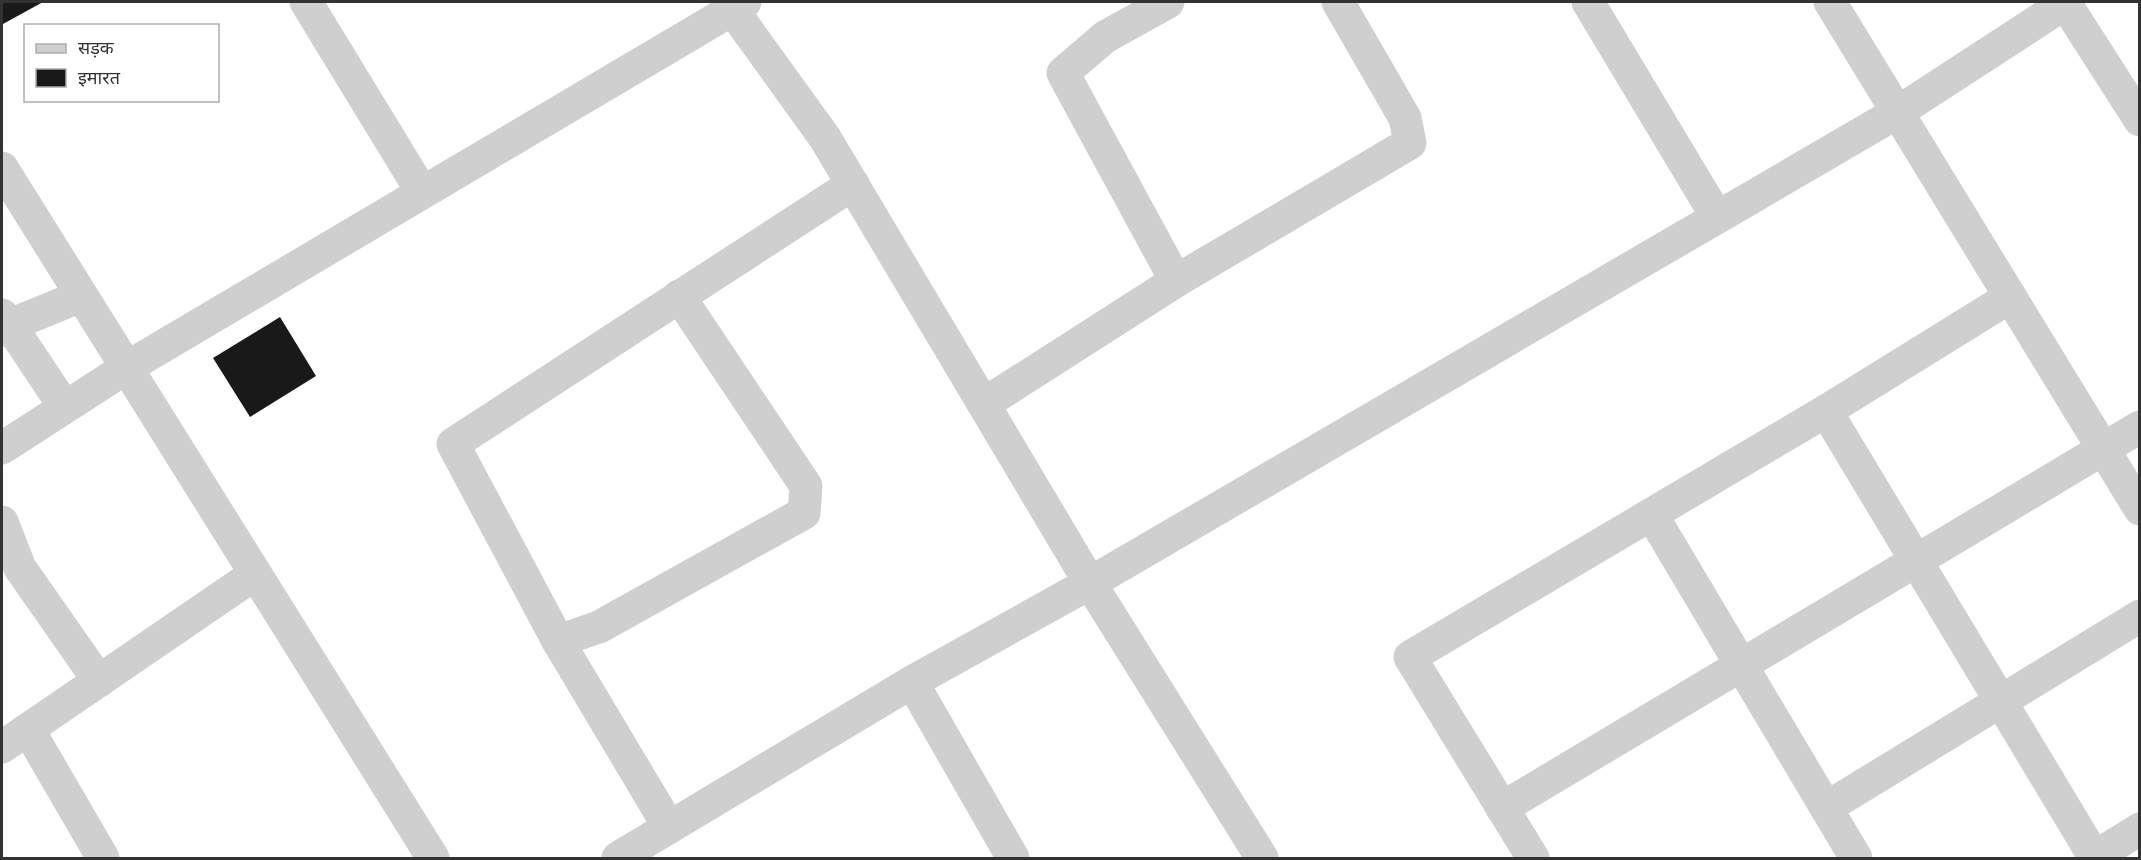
<svg xmlns="http://www.w3.org/2000/svg" width="2141" height="860" font-family="'Golos Text','Noto Sans Devanagari',sans-serif">
<style>
.building{fill:#191919}
.lines{fill:none;stroke-linecap:round;stroke-linejoin:round}
.street{stroke:#cfcfcf;stroke-width:33}
</style>
<rect width="100%" height="100%" fill="#fff"/>
<g class="building">
<path d="M2,2H43L3,24Z"/>
<path d="M280,317L316,376L250,417L213,358Z"/>
</g>
<g class="lines">
<g class="street">
<path d="M306,2L422,192"/>
<path d="M1168,2L1105,37L1063,73L1176,281"/>
<path d="M1588,2L1717,217"/>
<path d="M1830,2L2140,509"/>
<path d="M2065,3L2140,120"/>
<path d="M732,9L825,138L1090,583L1262,858"/>
<path d="M2,168L433,858"/>
<path d="M2,315L10,325L81,296"/>
<path d="M2,330L10,325L64,406"/>
<path d="M984,404L1176,281L1410,143L1405,118L1338,2"/>
<path d="M1826,411L2095,858"/>
<path d="M2,448L126,368L745,2"/>
<path d="M1652,515L1856,858"/>
<path d="M2,522L20,568L99,681"/>
<path d="M558,641L599,627L804,513L806,486L679,296"/>
<path d="M912,682L1013,858"/>
<path d="M28,729L103,858"/>
<path d="M2,747L255,574"/>
<path d="M1502,808L2140,427"/>
<path d="M1826,808L2140,616"/>
<path d="M669,827L558,641L453,444L853,184"/>
<path d="M618,858L912,682L1090,583L1898,112L2067,2"/>
<path d="M1533,858L1410,657L1826,411L2010,297"/>
<path d="M2093,858L2140,829"/>
</g>
</g>
<rect width="2141" height="860" fill="none" stroke="#323232" stroke-width="6"/>
<rect x="24" y="24" width="195" height="78" fill="#ffffff" stroke="#adadad" stroke-width="1.5"/>
<rect x="36" y="44" width="30" height="9" fill="#cfcfcf" stroke="#adadad" stroke-width="1.5"/>
<text x="78" y="54" font-size="18" fill="#323232">सड़क</text>
<rect x="36" y="69" width="30" height="18" fill="#191919" stroke="#adadad" stroke-width="1.5"/>
<text x="78" y="84" font-size="18" fill="#323232">इमारत</text>
</svg>
